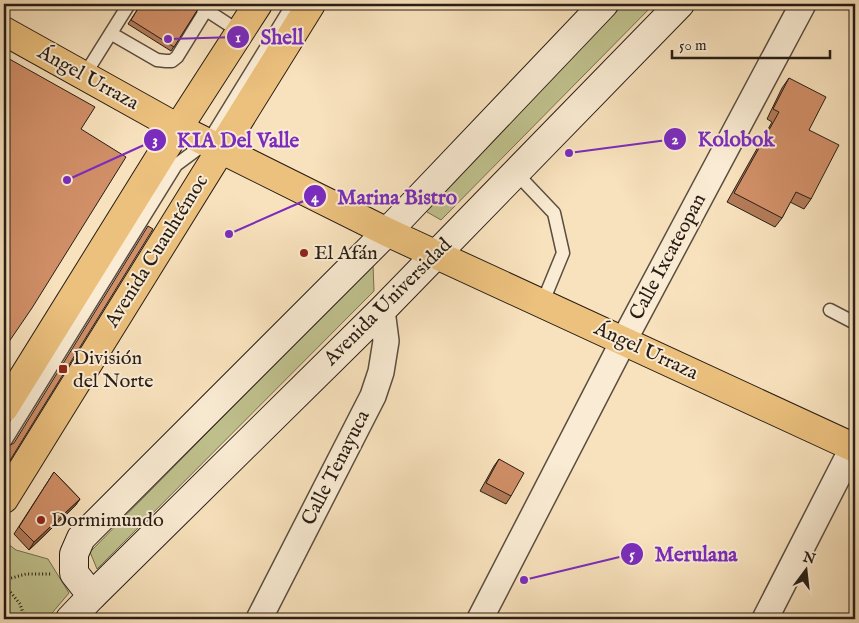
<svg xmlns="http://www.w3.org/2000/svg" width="859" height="623" font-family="'IM FELL English',serif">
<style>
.green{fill:#c0c28e;stroke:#747052}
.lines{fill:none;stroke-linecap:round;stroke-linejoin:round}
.lane-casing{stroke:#5b4e40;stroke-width:15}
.street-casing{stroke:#5b4e40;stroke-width:28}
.secondary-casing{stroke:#271d16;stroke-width:30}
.primary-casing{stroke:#271d16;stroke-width:30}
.path{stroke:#271d16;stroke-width:3;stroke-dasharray:1 2.5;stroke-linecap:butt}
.lane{stroke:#faecd4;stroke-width:12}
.street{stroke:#faecd4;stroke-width:25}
.secondary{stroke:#faecd4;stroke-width:28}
.primary{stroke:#ecc17e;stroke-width:28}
.wall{fill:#b47b59;stroke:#271d16}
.shaded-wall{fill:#926449;stroke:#271d16}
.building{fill:#d18f68;stroke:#271d16}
.poi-dot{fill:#8f2418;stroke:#faecd4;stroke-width:2}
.labels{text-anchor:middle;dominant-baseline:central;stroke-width:4;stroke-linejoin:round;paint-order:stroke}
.street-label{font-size:20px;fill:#271d16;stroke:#faecd4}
.poi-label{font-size:20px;fill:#271d16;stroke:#faecd4;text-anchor:start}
.leader{fill:none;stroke:#7b2cbf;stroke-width:2}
.callout-dot{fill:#7b2cbf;stroke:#faecd4;stroke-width:2}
.mark-label{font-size:15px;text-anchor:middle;font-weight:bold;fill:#fff}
.callout-label{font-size:21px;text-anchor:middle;font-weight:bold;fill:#7b2cbf;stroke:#faecd4;stroke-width:4;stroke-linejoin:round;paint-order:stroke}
</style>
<rect width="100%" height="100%" fill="#f8e2bd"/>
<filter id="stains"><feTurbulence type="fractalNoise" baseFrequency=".004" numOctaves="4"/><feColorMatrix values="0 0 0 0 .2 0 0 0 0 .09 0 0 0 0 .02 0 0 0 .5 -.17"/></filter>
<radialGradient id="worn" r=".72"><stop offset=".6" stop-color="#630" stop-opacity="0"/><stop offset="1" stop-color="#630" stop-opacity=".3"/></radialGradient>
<g class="green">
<path d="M624,4H654L441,220L422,209Z"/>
<path d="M373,264L374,291L97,569L90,552Z"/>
<path d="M4,541L16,550L48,559L69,593L47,619H4Z"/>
</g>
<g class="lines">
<g class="lane-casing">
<g id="lane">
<path d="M197,4L240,32"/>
<path d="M112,34L157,60L166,61H172L177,57L206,10"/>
<path d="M84,76L129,4"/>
<path d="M207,144L293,4"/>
<path d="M516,173L554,213L563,253L542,304"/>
<path d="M830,310L855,323"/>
<path d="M4,443L176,165L207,142"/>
</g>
</g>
<g class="street-casing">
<g id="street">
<path d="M259,619L373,396L381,372L386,341L382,310"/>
<path d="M480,619L624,340L803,4"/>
<path d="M765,619L855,443"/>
</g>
</g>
<g class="secondary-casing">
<g id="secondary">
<path d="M92,596L74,573V554L81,538L387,232L604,4"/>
<path d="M70,619L92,596L382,310L680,4"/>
</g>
</g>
<g class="primary-casing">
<g id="primary">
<path d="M4,31L178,128L387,232L855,448"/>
<path d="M4,408L178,128L258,4"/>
<path d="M4,499L311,4"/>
</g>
</g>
<g class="path">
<path d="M4,573L8,579L26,574H51"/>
<path d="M4,584L20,604L25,619"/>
</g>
<use href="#lane" class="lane"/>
<use href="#street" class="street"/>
<use href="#secondary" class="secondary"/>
<use href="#primary" class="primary"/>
</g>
<g class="wall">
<path d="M141,4L198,9L171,51L128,24Z"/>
<path d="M789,78L809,130L811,199L804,209L790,202L782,218L775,227L727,202L772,122L767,119L782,88Z"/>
<path d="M499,459L511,496L506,504L480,491L494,466Z"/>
<path d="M54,472L80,499L75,506L29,550L14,534Z"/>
</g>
<path class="shaded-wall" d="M80,499L75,506L29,550L34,542Z"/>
<g class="building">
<path d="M141,4H190L198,9L174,47L131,20Z"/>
<path d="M4,56L95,107L81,129L126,157L32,308L4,349Z"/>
<path d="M789,78L826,97L809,130L839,145L811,199L796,192L782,218L734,193L779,112L773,109Z"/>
<path d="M148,226L153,229L4,470V446L7,447L14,443Z"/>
<path d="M499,459L524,473L511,496L486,483Z"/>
<path d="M54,472L80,499L34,542L19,527Z"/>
</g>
<g class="poi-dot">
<circle cx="304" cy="253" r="5"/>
<rect x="58" y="364" width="10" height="10" rx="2.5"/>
<circle cx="41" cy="520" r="5"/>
</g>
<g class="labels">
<g class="street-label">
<text transform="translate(88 78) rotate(29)">Ángel Urraza</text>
<text transform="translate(157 251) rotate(-58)">Avenida Cuauhtémoc</text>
<text transform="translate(668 257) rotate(-62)">Calle Ixcateopan</text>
<text transform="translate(388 302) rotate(-45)">Avenida Universidad</text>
<text transform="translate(646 351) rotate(25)">Ángel Urraza</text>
<text transform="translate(336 468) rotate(-63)">Calle Tenayuca</text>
</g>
<g class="poi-label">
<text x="314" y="253">El Afán</text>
<text x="73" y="358">División<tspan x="73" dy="23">del Norte</tspan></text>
<text x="51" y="520">Dormimundo</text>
</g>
</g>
<path class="leader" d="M168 39L238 37M569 153L675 139M67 180L155 140M229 234L315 196M524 580L632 554"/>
<g class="callout-dot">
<circle cx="168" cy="39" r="5"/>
<circle cx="569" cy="153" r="5"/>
<circle cx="67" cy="180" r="5"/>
<circle cx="229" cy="234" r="5"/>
<circle cx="524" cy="580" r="5"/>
<circle cx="238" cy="37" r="12"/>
<circle cx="675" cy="139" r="12"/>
<circle cx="155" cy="140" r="12"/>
<circle cx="315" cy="196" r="12"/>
<circle cx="632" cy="554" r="12"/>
</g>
<g class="mark-label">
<text x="238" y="42">1</text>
<text x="675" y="144">2</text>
<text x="155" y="145">3</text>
<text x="315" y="202">4</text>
<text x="632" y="559">5</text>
</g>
<g class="callout-label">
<text x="282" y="44">Shell</text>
<text x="736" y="146">Kolobok</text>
<text x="238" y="147">KIA Del Valle</text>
<text x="397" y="204">Marina Bistro</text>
<text x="696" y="561">Merulana</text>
</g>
<rect width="859" height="623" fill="none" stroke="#f8e2bd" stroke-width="20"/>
<rect x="5" y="5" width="849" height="613" fill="none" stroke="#271d16" stroke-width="2.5"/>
<rect x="10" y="10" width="839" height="603" fill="none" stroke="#271d16"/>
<g transform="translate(806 570) rotate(15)" stroke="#faecd4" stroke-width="4" paint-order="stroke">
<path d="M0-4L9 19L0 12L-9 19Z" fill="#271d16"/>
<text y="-8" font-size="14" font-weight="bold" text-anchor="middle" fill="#271d16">N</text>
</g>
<path d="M672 50v8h158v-8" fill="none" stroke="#271d16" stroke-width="2.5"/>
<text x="679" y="50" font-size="15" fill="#271d16" stroke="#faecd4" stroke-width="4" paint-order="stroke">50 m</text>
<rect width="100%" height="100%" filter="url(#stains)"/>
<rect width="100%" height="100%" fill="url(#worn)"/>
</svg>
